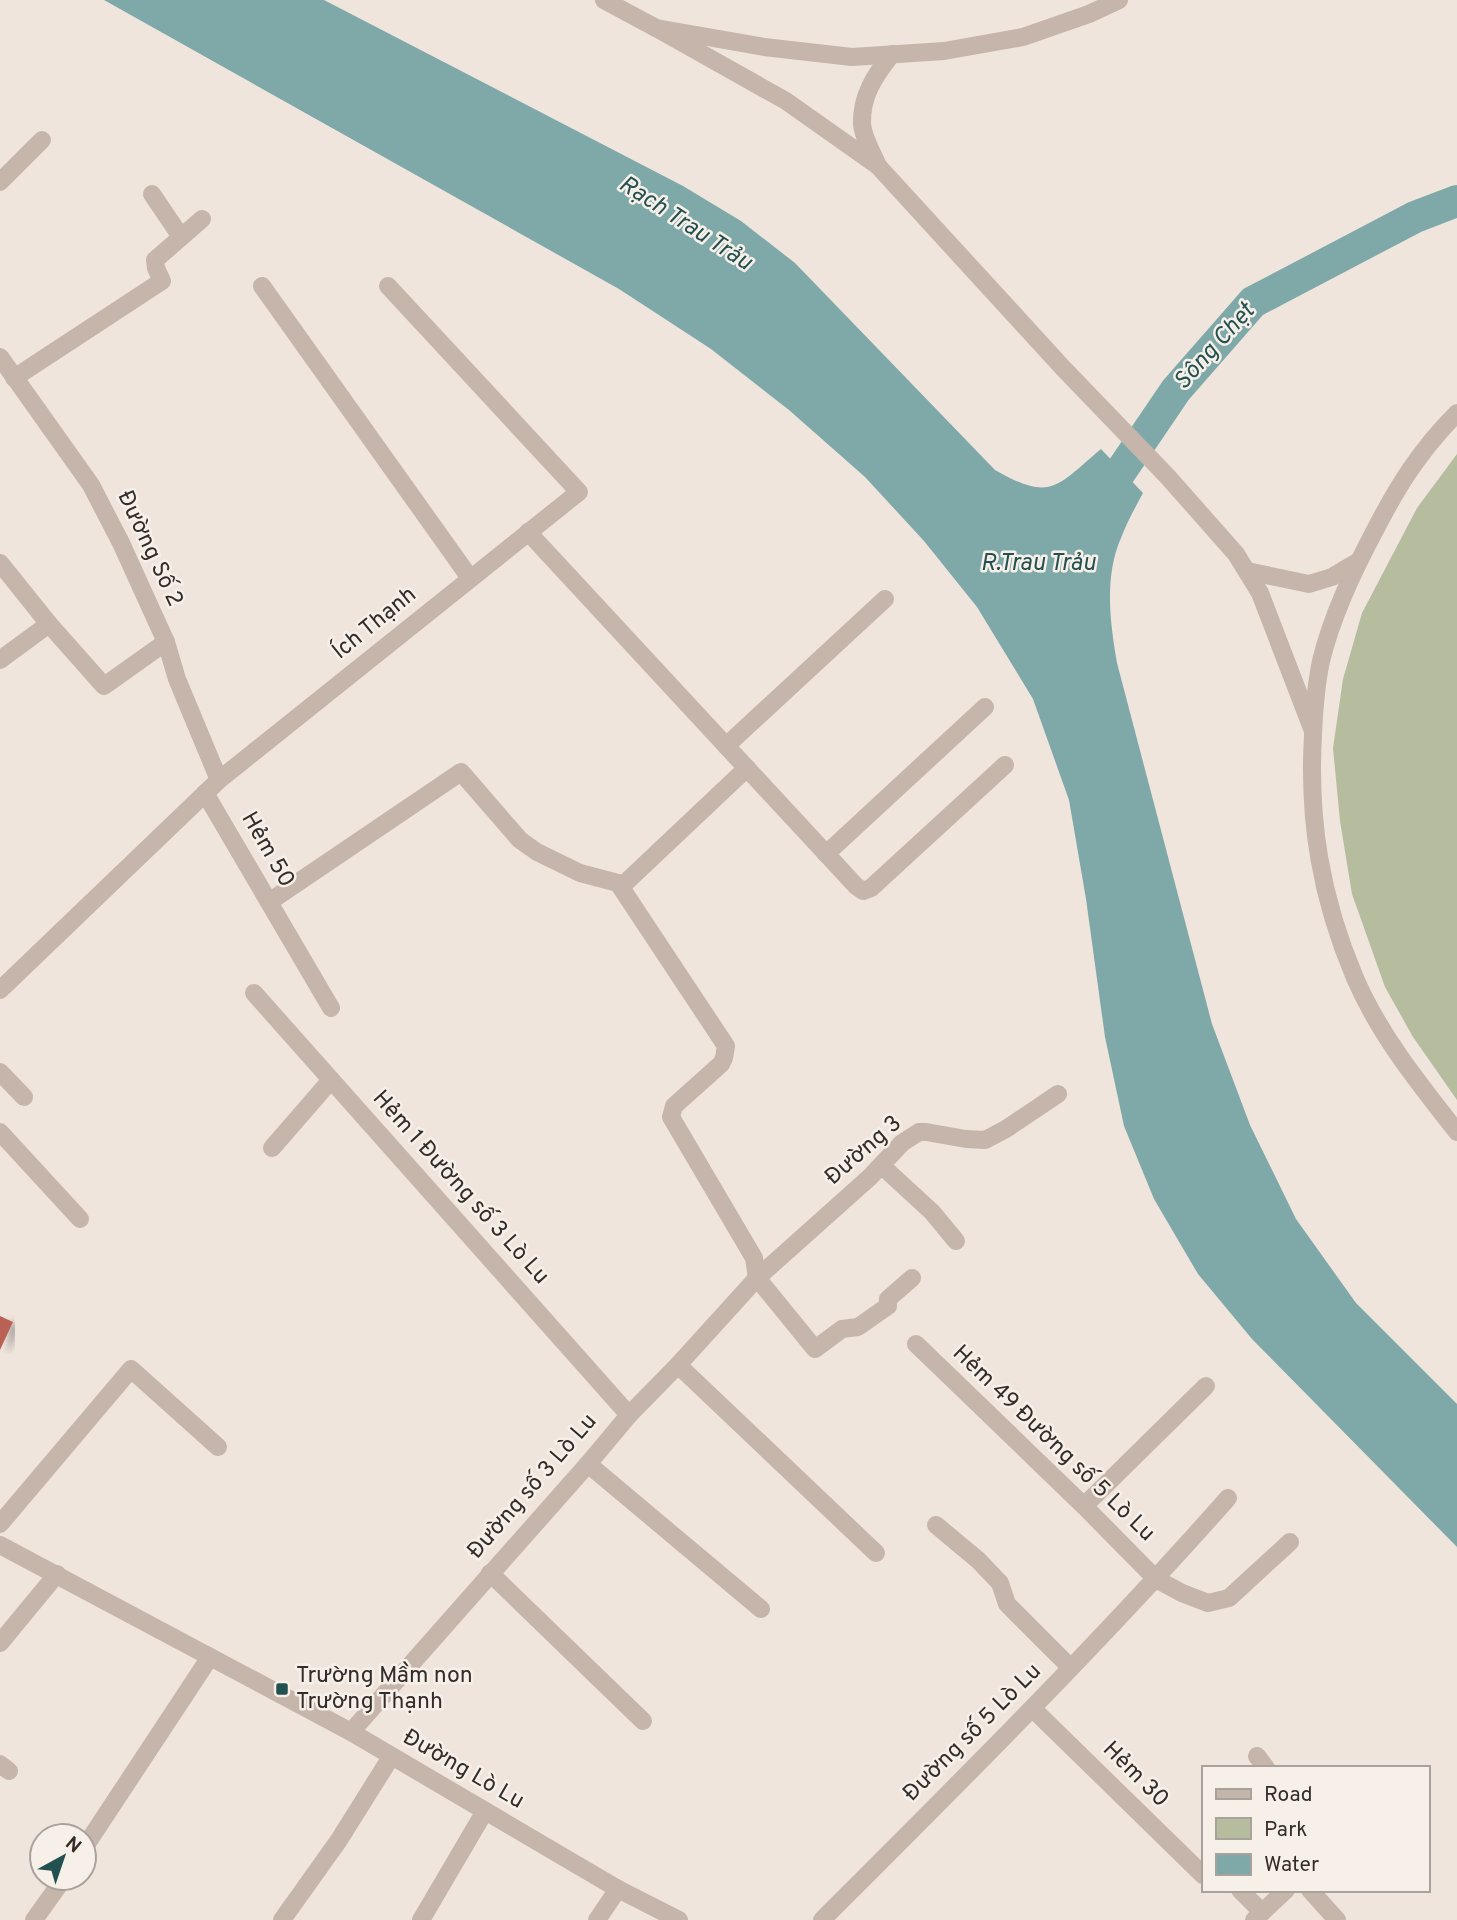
<svg xmlns="http://www.w3.org/2000/svg" width="1457" height="1920" font-family="Overpass,sans-serif">
<style>
.green{fill:#b5bd9e}
.water{fill:#7fa9a8}
.lines{fill:none;stroke-linecap:round;stroke-linejoin:round}
.river{stroke:#7fa9a8;stroke-width:32}
.building{fill:#b96252;filter:url(#shadow)}
.minor{stroke:#c6b5aa;stroke-width:18}
.poi-dot{fill:#235151;stroke:#f7f0e9;stroke-width:2.5}
.labels{text-anchor:middle;dominant-baseline:central;stroke-width:5;stroke-linejoin:round;paint-order:stroke}
.street-label{font-size:23px;fill:#342c29;stroke:#f7f0e9}
.poi-label{font-size:23px;fill:#342c29;stroke:#f7f0e9;text-anchor:start}
.water-label{font-size:24px;font-style:italic;fill:#235151;stroke:#f7f0e9}
</style>
<defs>
<filter id="shadow"><feDropShadow dx="8" dy="4.5" stdDeviation="3.5" flood-color="#0004"/></filter>
</defs>
<rect width="100%" height="100%" fill="#efe5dd"/>
<path class="green" d="M1457,454V1100L1413,1037L1385,987L1352,894L1340,821L1333,748L1343,679L1362,613L1417,508Z"/>
<path class="water" d="M104,0H324L683,186L741,221L795,263L995,470C1051,502 1056,487 1101,449L1143,493C1135,508 1127,522 1121,538C1104,577 1110,622 1117,663L1212,1024L1250,1125L1296,1219L1356,1303L1457,1404V1547L1252,1339L1198,1274L1154,1199L1124,1126L1105,1037L1086,899L1069,800L1033,699L977,607L924,541L865,477L789,410L711,349L619,289Z"/>
<g class="lines">
<path class="river" d="M1095,504L1121,471L1176,390L1253,302L1415,217L1457,201"/>
</g>
<path class="building" d="M0,1316L13,1322L0,1350Z"/>
<g class="lines">
<g class="minor">
<path d="M604,0L656,28L764,47L852,57L944,51L1023,37L1089,14L1119,0"/>
<path d="M656,28L786,101L878,166L1063,368L1168,477L1236,554L1260,593L1313,731"/>
<path d="M878,166C873,154 863,138 862,124C861,96 875,75 892,54"/>
<path d="M0,182L42,140"/>
<path d="M152,194L181,237"/>
<path d="M262,286L470,578"/>
<path d="M0,357L91,485L121,543L166,642L177,679L219,780"/>
<path d="M14,378L162,281L156,268L155,260L202,219"/>
<path d="M1457,413C1420,450 1397,487 1373,534C1352,574 1332,616 1321,661C1316,685 1314,711 1313,735C1308,821 1321,898 1355,978C1379,1034 1419,1084 1457,1132"/>
<path d="M528,532L856,886L863,891L871,888L1005,765"/>
<path d="M0,563L49,624L104,686L166,642"/>
<path d="M1247,571L1309,584L1332,577L1359,561"/>
<path d="M0,660L49,624"/>
<path d="M726,746L885,599"/>
<path d="M205,793L331,1008"/>
<path d="M826,854L985,707"/>
<path d="M622,886L747,768"/>
<path d="M269,902L461,772L520,840L537,852L580,873L618,883L726,1046L724,1058L721,1064L674,1106L671,1117L754,1258L757,1278"/>
<path d="M0,990L219,780L579,492L388,286"/>
<path d="M254,993L629,1415"/>
<path d="M0,1072L24,1097"/>
<path d="M0,1132L80,1219"/>
<path d="M272,1148L331,1080"/>
<path d="M882,1166L932,1212L956,1241"/>
<path d="M757,1278L815,1349L842,1329L858,1327L888,1306V1299L912,1278"/>
<path d="M916,1344L1084,1506L1156,1579L1182,1593L1208,1603L1229,1598L1290,1542"/>
<path d="M678,1365L876,1553"/>
<path d="M588,1464L761,1609"/>
<path d="M1084,1506L1206,1386"/>
<path d="M0,1524L131,1369L218,1447"/>
<path d="M936,1525L978,1560L1000,1583L1007,1604L1071,1668"/>
<path d="M0,1545L351,1732L618,1889L679,1920"/>
<path d="M490,1573L643,1721"/>
<path d="M0,1643L57,1574"/>
<path d="M1033,1709L1203,1875"/>
<path d="M351,1732L588,1464L629,1415L678,1365L757,1278L870,1177L902,1143L919,1132H926L966,1139L985,1140L1006,1129L1058,1094"/>
<path d="M1257,1756L1266,1768"/>
<path d="M0,1764L9,1771"/>
<path d="M84,1848L210,1657"/>
<path d="M1240,1890L1262,1912"/>
<path d="M1310,1890L1337,1920"/>
<path d="M34,1920L64,1878"/>
<path d="M282,1920L339,1840L391,1757"/>
<path d="M421,1920L485,1811"/>
<path d="M597,1920L618,1889"/>
<path d="M822,1920C960,1782 1098,1645 1228,1498"/>
<path d="M1254,1920L1286,1890"/>
</g>
</g>
<rect class="poi-dot" x="275" y="1682" width="14" height="14" rx="3.5"/>
<g class="labels">
<g class="street-label">
<text transform="translate(149 549) rotate(65)">Đường Số 2</text>
<text transform="translate(375 624) rotate(-39)">Ích Thạnh</text>
<text transform="translate(267 850) rotate(60)">Hẻm 50</text>
<text transform="translate(864 1151) rotate(-41)">Đường 3</text>
<text transform="translate(460 1188) rotate(48)">Hẻm 1 Đường số 3 Lò Lu</text>
<text transform="translate(1053 1444) rotate(44)">Hẻm 49 Đường số 5 Lò Lu</text>
<text transform="translate(533 1487) rotate(-49)">Đường số 3 Lò Lu</text>
<text transform="translate(973 1733) rotate(-45)">Đường số 5 Lò Lu</text>
<text transform="translate(463 1770) rotate(30)">Đường Lò Lu</text>
<text transform="translate(1135 1775) rotate(45)">Hẻm 30</text>
</g>
<g class="poi-label">
<text x="296" y="1676">Trường Mầm non<tspan x="296" dy="26">Trường Thạnh</tspan></text>
</g>
<g class="water-label">
<text transform="translate(685 224) rotate(33)">Rạch Trau Trảu</text>
<text transform="translate(1215 347) rotate(-48)">Sông Chẹt</text>
<text x="1038" y="564">R.Trau Trảu</text>
</g>
</g>
<rect x="1202" y="1766" width="228" height="126" fill="#f7f0e9" stroke="#a9a29c" stroke-width="2"/>
<rect x="1216" y="1789" width="35" height="10" fill="#c6b5aa" stroke="#a9a29c" stroke-width="2"/>
<text x="1264" y="1801" font-size="21" fill="#342c29">Road</text>
<rect x="1216" y="1818" width="35" height="21" fill="#b5bd9e" stroke="#a9a29c" stroke-width="2"/>
<text x="1264" y="1836" font-size="21" fill="#342c29">Park</text>
<rect x="1216" y="1854" width="35" height="21" fill="#7fa9a8" stroke="#a9a29c" stroke-width="2"/>
<text x="1264" y="1871" font-size="21" fill="#342c29">Water</text>
<g transform="translate(63 1857) rotate(40)"><circle r="33" fill="#f7f0e9" stroke="#a9a29c" stroke-width="2"/>
<path d="M0-5L12 26L0 18L-12 26Z" fill="#235151"/>
<text y="-10" font-size="19" font-weight="bold" text-anchor="middle" fill="#342c29">N</text>
</g>
</svg>
